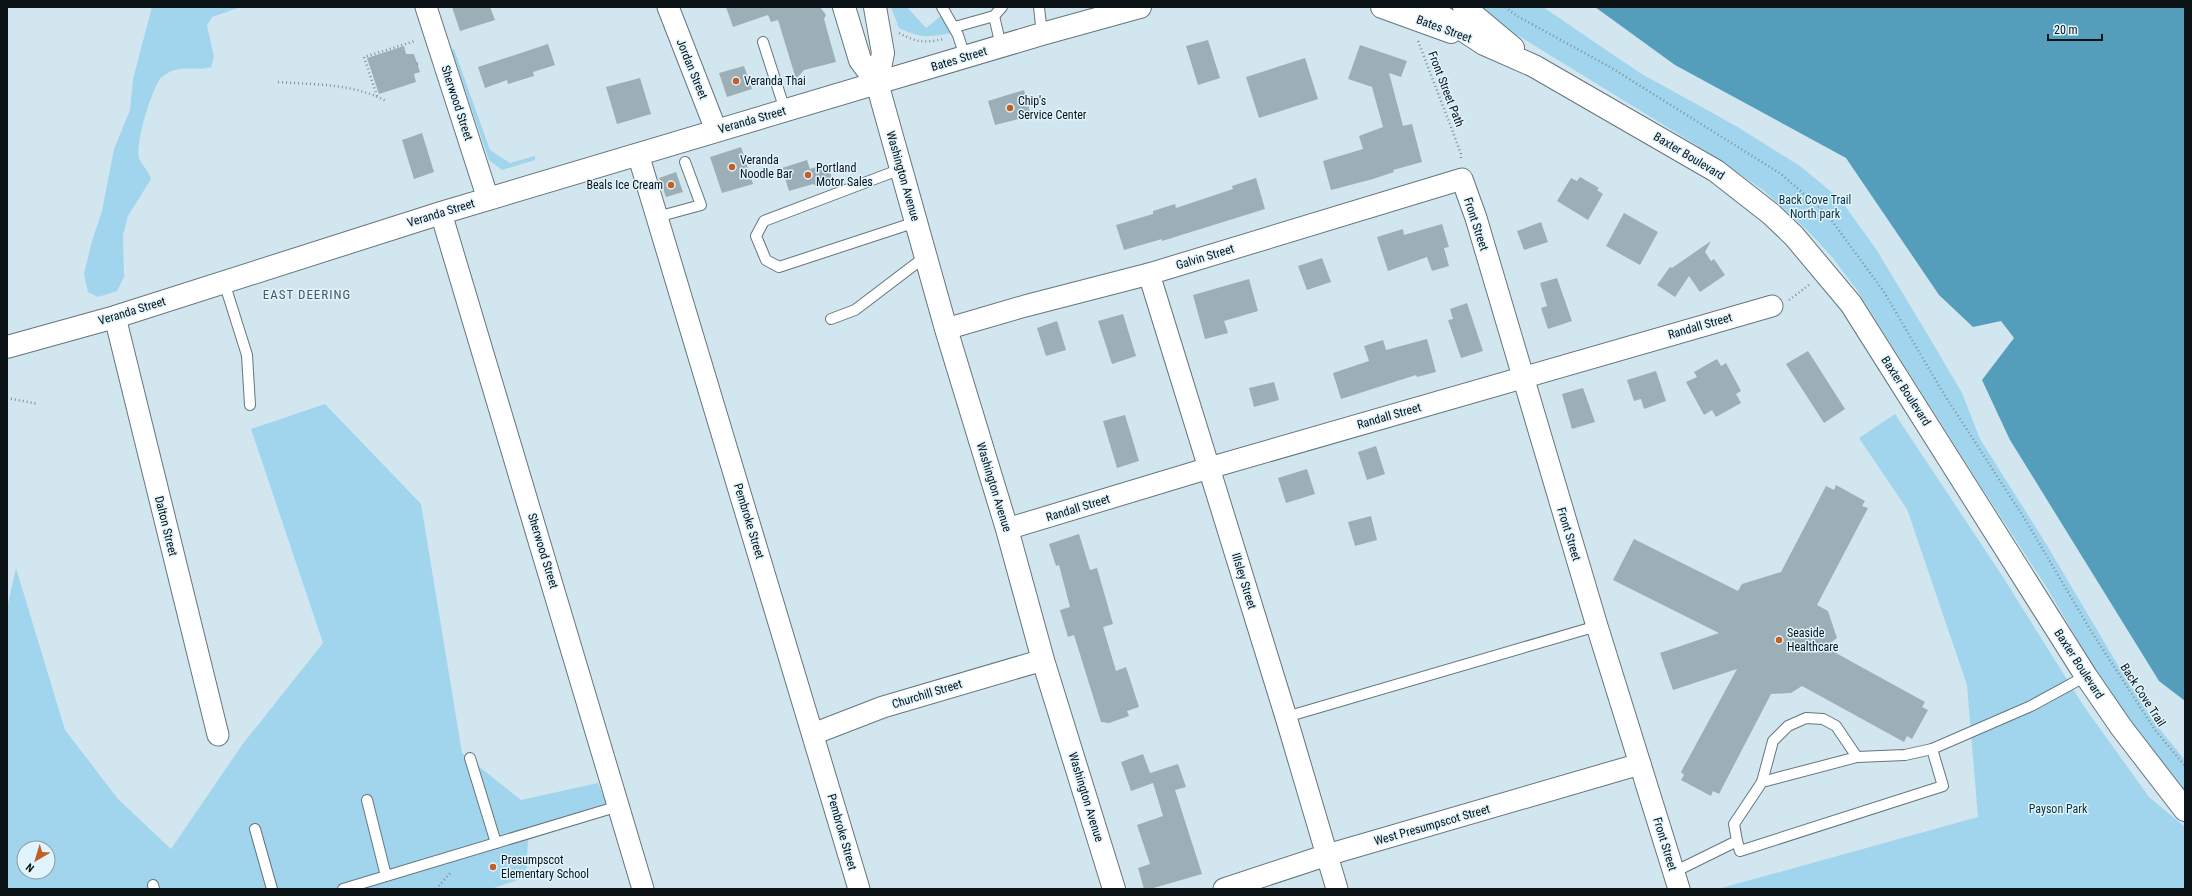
<svg xmlns="http://www.w3.org/2000/svg" width="2192" height="896" font-family="'Roboto Condensed',sans-serif">
<style>
.green{fill:#a0d5ed;fill-rule:evenodd}
.water{fill:#559ebb}
.building{fill:#9cafb7}
.lines{fill:none;stroke-linecap:round;stroke-linejoin:round}
.service-casing{stroke:#64767e;stroke-width:12}
.minor-casing{stroke:#64767e;stroke-width:23}
.tertiary-casing{stroke:#64767e;stroke-width:24}
.secondary-casing{stroke:#64767e;stroke-width:24}
.primary-casing{stroke:#64767e;stroke-width:24}
.motorway-casing{stroke:#64767e;stroke-width:24}
.path{stroke:#829097;stroke-width:2.5;stroke-dasharray:1 3;stroke-linecap:butt}
.service{stroke:#fff;stroke-width:10}
.minor{stroke:#fff;stroke-width:21}
.tertiary{stroke:#fff;stroke-width:22}
.secondary{stroke:#fff;stroke-width:22}
.primary{stroke:#fff;stroke-width:22}
.motorway{stroke:#fff;stroke-width:22}
.poi-dot{fill:#c25f26;stroke:#e0f4fd;stroke-width:1.5}
.labels{text-anchor:middle;dominant-baseline:central;stroke-width:3;stroke-linejoin:round;paint-order:stroke}
.street-label{font-size:12px;fill:#0b1215;stroke:#e0f4fd}
.poi-label{font-size:12px;fill:#0b1215;stroke:#e0f4fd;text-anchor:start}
.park-label{font-size:12px;fill:#0d303e;stroke:#e0f4fd}
.neighbourhood-label{font-size:13px;letter-spacing:1px;fill:#485961;stroke:#e0f4fd}
</style>
<rect width="100%" height="100%" fill="#d2e6f0"/>
<g class="green">
<path d="M152,7H241L212,17L207,25L214,57L211,67C199,71 184,66 172,71C169,72 162,76 160,79C151,91 135,145 139,158C142,166 149,171 151,179L128,216L123,235L124,277L117,291L98,297L88,292L84,274L92,241L102,211L114,149L130,110L133,79Z"/>
<path d="M891,7H907L926,28L941,16L948,25L952,33C929,37 921,39 899,28Z"/>
<path d="M1477,7H1543L1640,73L1736,126L1800,166L1840,199L1876,249L1935,347L1962,393L1980,439L2045,542L2119,667L2153,721L2185,760V792L2146,746L2090,661L2047,588L1980,485L1857,290L1832,257L1808,231L1763,190L1706,151L1496,22Z"/>
<path d="M454,49L490,150L510,163L535,156V160L502,170L489,160L451,50Z"/>
<path d="M325,404L421,504L462,753L521,800L598,783L610,812L528,840L526,877L491,889H7V608L16,568L65,730L118,799L171,849L242,745L323,643L251,429ZM24,848H48V872H24Z"/>
<path d="M1895,414L2001,574L2083,705L2149,797L2185,827V889H1718L1978,817L1967,685L1907,509L1859,438Z"/>
</g>
<path class="water" d="M1595,7H2185V701L2159,681L2010,440L1982,380L2014,338L2001,321L1973,327L1939,295L1846,158L1675,65Z"/>
<g class="building">
<path d="M452,7H490L495,20L460,31Z"/>
<path d="M726,7H820L826,15L824,19L836,62L804,70L796,79L778,20L771,22L768,15L733,27Z"/>
<path d="M1208,40L1220,78L1198,85L1186,46Z"/>
<path d="M548,44L555,65L533,72L534,76L508,84L507,80L485,88L478,67Z"/>
<path d="M1360,45L1407,61L1401,77L1389,73L1403,126L1412,124L1422,162L1393,170L1394,172L1373,179L1331,190L1323,161L1363,149L1359,136L1383,127L1372,87L1348,79Z"/>
<path d="M404,46L406,54H414L420,72L414,74L416,82L379,94L367,58Z"/>
<path d="M1305,58L1318,99L1259,118L1246,77Z"/>
<path d="M744,66L752,89L727,97L719,73Z"/>
<path d="M640,78L651,114L617,124L606,87Z"/>
<path d="M1024,90L1031,116L995,125L988,101Z"/>
<path d="M422,133L434,172L414,179L402,140Z"/>
<path d="M741,147L753,184L722,193L710,157Z"/>
<path d="M807,160L810,169L827,163L833,181L816,186L813,184L789,191L782,168Z"/>
<path d="M676,172L683,192L666,197L659,178Z"/>
<path d="M1580,177L1599,188L1597,190L1603,194L1588,220L1557,201L1571,178L1577,181Z"/>
<path d="M1256,178L1265,209L1162,241V239L1124,250L1116,225L1153,214V211L1175,204L1176,208L1233,189L1232,186Z"/>
<path d="M1624,213L1658,232L1640,265L1606,246Z"/>
<path d="M1541,222L1548,242L1524,250L1517,231Z"/>
<path d="M1442,224L1449,247L1444,248L1449,266L1432,271L1427,257L1388,271L1377,237L1403,229L1404,235Z"/>
<path d="M1711,241L1705,252L1711,261L1714,259L1725,275L1700,292L1689,276L1675,297L1657,285L1670,267L1672,268Z"/>
<path d="M1322,258L1331,282L1307,290L1298,266Z"/>
<path d="M1557,278L1572,321L1548,329L1541,308L1547,306L1540,283Z"/>
<path d="M1249,279L1258,311L1224,321L1228,333L1205,339L1193,295Z"/>
<path d="M1467,303L1483,351L1461,358L1448,320L1453,319L1450,309Z"/>
<path d="M1123,314L1136,356L1112,364L1098,321Z"/>
<path d="M1057,321L1066,350L1046,356L1037,328Z"/>
<path d="M1427,339L1436,372L1417,377L1416,375L1341,399L1333,373L1369,361L1364,346L1383,340L1386,350Z"/>
<path d="M1808,351L1845,409L1824,423L1786,364Z"/>
<path d="M1717,359L1721,366L1726,363L1741,391L1736,394L1741,403L1716,417L1712,410L1704,415L1686,382L1697,377L1694,372Z"/>
<path d="M1656,371L1666,401L1644,409L1641,399L1634,401L1627,380Z"/>
<path d="M1274,382L1279,400L1254,407L1249,388Z"/>
<path d="M1583,388L1595,422L1572,429L1562,394Z"/>
<path d="M1125,415L1139,461L1117,468L1103,421Z"/>
<path d="M1376,446L1385,474L1367,480L1358,452Z"/>
<path d="M1307,469L1315,494L1286,503L1278,478Z"/>
<path d="M1836,485L1865,501L1862,506L1868,508L1817,605L1828,611L1837,638L1825,647L1925,702L1922,707L1928,710L1912,739L1907,736L1904,742L1802,686L1791,693L1771,694L1719,794L1713,791L1711,796L1681,780L1684,775L1681,772L1737,669L1673,690L1660,653L1719,633L1613,580L1634,539L1738,591L1742,584L1781,572L1826,486L1834,490Z"/>
<path d="M1371,516L1377,540L1355,546L1348,522Z"/>
<path d="M1079,534L1090,570L1097,568L1113,624L1103,627L1116,671L1126,667L1139,707L1127,711L1129,716L1109,723L1101,722L1074,635L1068,637L1060,610L1070,607L1059,565L1056,566L1049,544Z"/>
<path d="M1143,754L1150,773L1178,764L1186,787L1175,790L1202,874L1150,889H1144L1138,868L1150,864L1137,825L1163,816L1153,783L1131,791L1121,762Z"/>
</g>
<g class="lines">
<g class="service-casing">
<g id="service">
<path d="M942,7L958,35L965,57"/>
<path d="M1039,7L1042,34"/>
<path d="M994,16L1001,46"/>
<path d="M955,27L994,16L1002,7"/>
<path d="M763,42L785,110"/>
<path d="M901,169L764,221L756,236L766,260L779,267L916,222"/>
<path d="M657,217L701,205L685,162"/>
<path d="M224,282L247,355L250,405"/>
<path d="M831,319L855,310L926,256"/>
<path d="M1286,717L1597,626"/>
<path d="M470,758L496,843"/>
<path d="M1762,782L1857,757"/>
<path d="M367,800L386,876"/>
<path d="M255,829L272,889"/>
<path d="M1737,841L1740,851L1943,786L1932,749"/>
<path d="M1674,872L1737,841L1734,824L1762,782L1773,741L1788,726L1806,718L1823,719L1836,726L1857,757L1905,755L1932,749L2031,706L2086,676"/>
<path d="M153,885L154,889"/>
<path d="M343,889L619,806"/>
</g>
</g>
<g class="minor-casing">
<g id="minor">
<path d="M426,7L488,199"/>
<path d="M668,7L716,130"/>
<path d="M638,154L859,889"/>
<path d="M441,213L643,889"/>
<path d="M1149,274L1286,717L1337,889"/>
<path d="M115,317L218,735"/>
<path d="M946,329L1025,306L1149,274L1462,179L1476,218L1597,626L1679,889"/>
<path d="M1007,529L1209,468L1772,306"/>
<path d="M813,734L883,707L1043,660"/>
<path d="M1224,889L1327,855L1640,764"/>
</g>
</g>
<g class="tertiary-casing">
<g id="tertiary">
<path d="M1382,7L1451,32"/>
<path d="M1428,7L1484,44L1534,66L1716,171L1771,214L1794,236L1851,304L2086,676L2121,727L2185,810"/>
<path d="M1464,7L1513,48"/>
</g>
</g>
<g class="secondary-casing">
<path id="secondary" d="M7,347L115,317L441,213L877,83"/>
</g>
<g class="primary-casing">
<path id="primary" d="M1114,889L1043,660L1007,529L946,329L877,83L1042,34L1140,7"/>
</g>
<g class="motorway-casing">
<g id="motorway">
<path d="M844,7L860,60L877,83"/>
<path d="M875,7L883,53L877,83"/>
</g>
</g>
<g class="path">
<path d="M1505,7L1517,16L1610,67L1781,174L1827,214L1884,292L1942,391L2026,521L2091,631L2155,730L2185,766"/>
<path d="M899,33C918,43 924,43 944,39"/>
<path d="M1418,41L1454,135L1461,154V160"/>
<path d="M417,64L421,63"/>
<path d="M278,82C316,85 352,83 386,101"/>
<path d="M377,96L364,57L415,41"/>
<path d="M1789,300L1809,285"/>
<path d="M7,398L38,404"/>
<path d="M436,889L452,871"/>
</g>
<use href="#service" class="service"/>
<use href="#minor" class="minor"/>
<use href="#tertiary" class="tertiary"/>
<use href="#secondary" class="secondary"/>
<use href="#primary" class="primary"/>
<use href="#motorway" class="motorway"/>
</g>
<g class="poi-dot">
<circle cx="736" cy="81" r="4"/>
<circle cx="1010" cy="108" r="4"/>
<circle cx="732" cy="167" r="4"/>
<circle cx="808" cy="175" r="4"/>
<circle cx="671" cy="185" r="4"/>
<circle cx="1779" cy="640" r="4"/>
<circle cx="493" cy="867" r="4"/>
</g>
<g class="labels">
<g class="street-label">
<text transform="translate(1444 29) rotate(20)">Bates Street</text>
<text transform="translate(959 59) rotate(-17)">Bates Street</text>
<text transform="translate(692 69) rotate(68)">Jordan Street</text>
<text transform="translate(1446 89) rotate(69)">Front Street Path</text>
<text transform="translate(457 103) rotate(72)">Sherwood Street</text>
<text transform="translate(752 120) rotate(-16)">Veranda Street</text>
<text transform="translate(1689 156) rotate(31)">Baxter Boulevard</text>
<text transform="translate(903 176) rotate(74)">Washington Avenue</text>
<text transform="translate(441 213) rotate(-17)">Veranda Street</text>
<text transform="translate(1476 224) rotate(72)">Front Street</text>
<text transform="translate(1205 257) rotate(-17)">Galvin Street</text>
<text transform="translate(132 311) rotate(-17)">Veranda Street</text>
<text transform="translate(1700 326) rotate(-16)">Randall Street</text>
<text transform="translate(1906 391) rotate(57)">Baxter Boulevard</text>
<text transform="translate(1389 416) rotate(-16)">Randall Street</text>
<text transform="translate(994 487) rotate(73)">Washington Avenue</text>
<text transform="translate(1078 508) rotate(-17)">Randall Street</text>
<text transform="translate(749 521) rotate(73)">Pembroke Street</text>
<text transform="translate(166 526) rotate(76)">Dalton Street</text>
<text transform="translate(1569 534) rotate(73)">Front Street</text>
<text transform="translate(543 551) rotate(73)">Sherwood Street</text>
<text transform="translate(1244 581) rotate(73)">Illsley Street</text>
<text transform="translate(2079 664) rotate(57)">Baxter Boulevard</text>
<text transform="translate(927 694) rotate(-17)">Churchill Street</text>
<text transform="translate(2143 695) rotate(57)">Back Cove Trail</text>
<text transform="translate(1086 797) rotate(73)">Washington Avenue</text>
<text transform="translate(1432 825) rotate(-16)">West Presumpscot Street</text>
<text transform="translate(842 832) rotate(74)">Pembroke Street</text>
<text transform="translate(1665 844) rotate(73)">Front Street</text>
</g>
<g class="poi-label">
<text x="744" y="81">Veranda Thai</text>
<text x="1018" y="101">Chip's<tspan x="1018" dy="14">Service Center</tspan></text>
<text x="740" y="160">Veranda<tspan x="740" dy="14">Noodle Bar</tspan></text>
<text x="816" y="168">Portland<tspan x="816" dy="14">Motor Sales</tspan></text>
<text x="663" y="185" text-anchor="end">Beals Ice Cream</text>
<text x="1787" y="633">Seaside<tspan x="1787" dy="14">Healthcare</tspan></text>
<text x="501" y="860">Presumpscot<tspan x="501" dy="14">Elementary School</tspan></text>
</g>
<g class="park-label">
<text x="1815" y="200">Back Cove Trail<tspan x="1815" dy="14">North park</tspan></text>
<text x="2058" y="809">Payson Park</text>
</g>
<g class="neighbourhood-label">
<text x="307" y="294">EAST DEERING</text>
</g>
</g>
<rect width="2192" height="896" fill="none" stroke="#0b1215" stroke-width="16"/>
<g transform="translate(36 860) rotate(218)"><circle r="19" fill="#e0f4fd" stroke="#8b9aa0"/>
<path d="M0-3L7 15L0 10L-7 15Z" fill="#c25f26"/>
<text y="-6" font-size="11" font-weight="bold" text-anchor="middle" fill="#0b1215">N</text>
</g>
<path d="M2048 34v6h54v-6" fill="none" stroke="#0b1215" stroke-width="2"/>
<text x="2054" y="34" font-size="12" fill="#0b1215" stroke="#e0f4fd" stroke-width="3" paint-order="stroke">20 m</text>
</svg>
